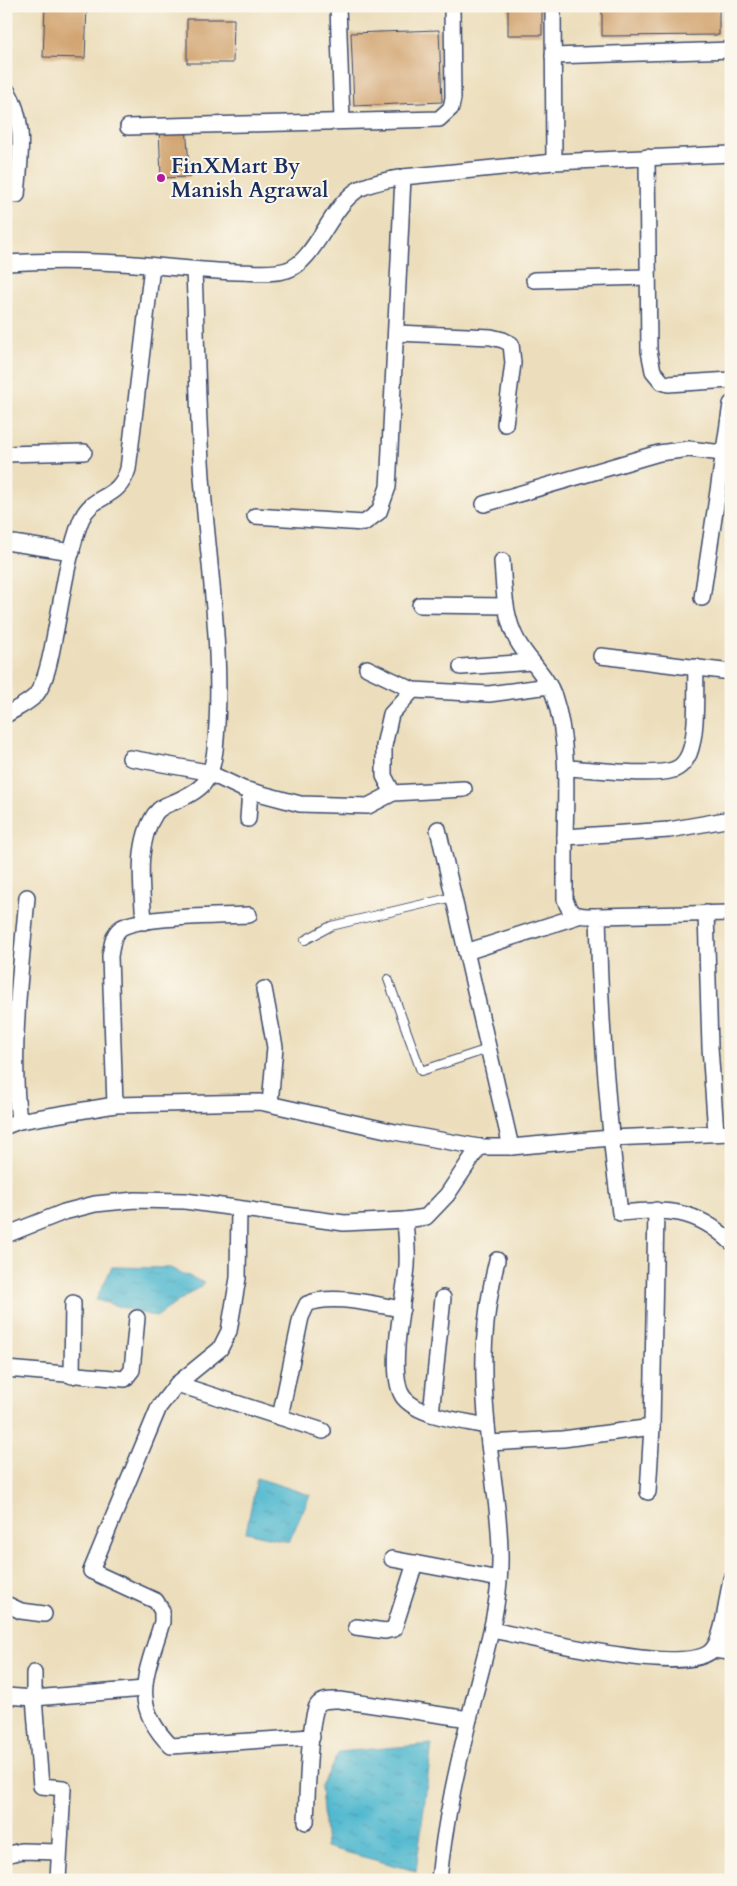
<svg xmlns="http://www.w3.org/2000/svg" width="737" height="1886" font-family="Cardo,serif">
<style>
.water{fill:url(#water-ripples);stroke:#367496}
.building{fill:#d1a36e}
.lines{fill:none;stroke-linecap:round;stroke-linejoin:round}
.lane-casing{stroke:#3a496c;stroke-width:10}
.street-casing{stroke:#3a496c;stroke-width:18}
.lane{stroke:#fff;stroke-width:8}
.street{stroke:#fff;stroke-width:15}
.poi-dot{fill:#b5179e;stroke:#fbf7ec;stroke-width:2}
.labels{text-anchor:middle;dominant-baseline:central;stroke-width:4;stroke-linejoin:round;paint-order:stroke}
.poi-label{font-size:21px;font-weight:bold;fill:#1b2f5e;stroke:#fbf7ec;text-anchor:start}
</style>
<defs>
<pattern id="water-ripples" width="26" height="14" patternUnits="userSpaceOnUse" patternTransform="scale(1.25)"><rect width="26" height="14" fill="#50b8cf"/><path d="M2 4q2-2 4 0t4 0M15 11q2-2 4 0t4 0" fill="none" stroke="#4296ab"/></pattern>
</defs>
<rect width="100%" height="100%" fill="#fbf7ec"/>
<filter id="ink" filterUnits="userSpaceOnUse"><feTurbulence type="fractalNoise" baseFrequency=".02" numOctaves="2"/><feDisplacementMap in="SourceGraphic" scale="10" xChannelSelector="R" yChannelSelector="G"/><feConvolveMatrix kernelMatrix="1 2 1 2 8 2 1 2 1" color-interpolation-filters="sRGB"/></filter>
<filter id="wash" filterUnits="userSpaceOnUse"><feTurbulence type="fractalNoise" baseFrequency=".0096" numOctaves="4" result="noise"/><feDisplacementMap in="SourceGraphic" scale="20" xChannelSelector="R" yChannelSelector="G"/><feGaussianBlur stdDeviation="1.12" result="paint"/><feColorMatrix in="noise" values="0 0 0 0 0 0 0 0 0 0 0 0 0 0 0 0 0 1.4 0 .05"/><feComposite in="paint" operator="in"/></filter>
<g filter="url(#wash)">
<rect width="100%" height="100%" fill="#ecdebc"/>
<g class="water">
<path d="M112,1267L170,1268L205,1283L156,1317L96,1300Z"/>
<path d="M257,1478L310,1495L289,1542L246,1532Z"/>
<path d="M432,1744L416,1871L326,1847L321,1787L339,1752Z"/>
</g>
<g id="blocks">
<g class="building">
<path d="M45,6H87L85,58L43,57Z"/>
<rect x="508" y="6" width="34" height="29"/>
<path d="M602,6H719V35L602,36Z"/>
<path d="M187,19H234L233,63H187Z"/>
<path d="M439,30L442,102L354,106L351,33Z"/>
<path d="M186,127L190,177L161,178L159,128Z"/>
</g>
</g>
</g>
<g filter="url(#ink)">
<use href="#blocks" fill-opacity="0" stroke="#3a496c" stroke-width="1"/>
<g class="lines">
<g class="lane-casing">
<g id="lane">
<path d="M305,940L331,926L453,897"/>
<path d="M388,979L421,1071L488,1049"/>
</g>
</g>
<g class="street-casing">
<g id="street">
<path d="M338,6L342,120"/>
<path d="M553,6L554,162"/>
<path d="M553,56L731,50"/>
<path d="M6,89C27,120 20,159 17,195L6,194"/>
<path d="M128,127L439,119L451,108L453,98L452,6"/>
<path d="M647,157L649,351L653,371L662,382L668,384L731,380"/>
<path d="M6,263C53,260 100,261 147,265C177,268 207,271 238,272C254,272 271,275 287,270C315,262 330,206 359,189C372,182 388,180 403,177"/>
<path d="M534,280L648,277"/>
<path d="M396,333L491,337L503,340L511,344L513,363L505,424"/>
<path d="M6,454L84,452"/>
<path d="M484,504L659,453L689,449L731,454"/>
<path d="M255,516L364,523L379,512L388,487L389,470L403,177L554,162L731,154"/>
<path d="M6,542L72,552"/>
<path d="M502,561C504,588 504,618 518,642C529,661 547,676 554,696C569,741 566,790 565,837"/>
<path d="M702,598L731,404"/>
<path d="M420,605L506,606"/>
<path d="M601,656L731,672"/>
<path d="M461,667L532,662"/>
<path d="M367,668L413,690L489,694L549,686"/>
<path d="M6,715C15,709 27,704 35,696C46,684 51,655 54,639C62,600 67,557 81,520C93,492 118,502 128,469L152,266"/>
<path d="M130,758L207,772L243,789L300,804L368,806L393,793L464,789"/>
<path d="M566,768C592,769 651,777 673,770C680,768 686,761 689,754C698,732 695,692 696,667"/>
<path d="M393,793L384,776V746L391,714L413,690"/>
<path d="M248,819L250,791"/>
<path d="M438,829L511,1147"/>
<path d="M706,913L710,1047L716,1133"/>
<path d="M731,913L598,916C600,1016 607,1114 620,1213C667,1209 695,1208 731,1242"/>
<path d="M598,916C582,916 570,918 565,899V837L669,830L731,819"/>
<path d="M144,922C142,888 135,844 155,814C160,807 166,805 174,802C203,789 211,783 215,750C224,663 210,577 203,490C197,417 197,343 194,270"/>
<path d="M466,952L578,916"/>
<path d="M264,989L275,1047L270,1104"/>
<path d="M115,1105L110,956C112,947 112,934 121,928C139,916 224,916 249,915"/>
<path d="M19,1121C10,1046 21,971 27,897"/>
<path d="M6,1126L19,1121L115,1105L260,1102L395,1132L479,1147H511L610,1138L731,1133"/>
<path d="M479,1147L447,1195L426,1217L405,1220C406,1235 408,1251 407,1266C405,1295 386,1376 404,1398C420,1417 464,1421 487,1426"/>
<path d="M239,1209L238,1278L229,1331L220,1349L177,1384L159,1407L91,1571L156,1601L162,1611V1622C147,1673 128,1703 171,1746L312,1737"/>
<path d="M6,1235L64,1212L95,1204L135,1200L185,1201L344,1223L405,1220"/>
<path d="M6,1369L125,1379L132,1370L137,1318"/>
<path d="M72,1376L73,1303"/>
<path d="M177,1384L323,1431"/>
<path d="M431,1414L443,1298"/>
<path d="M280,1417L301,1317L307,1304C332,1293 375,1305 402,1309"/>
<path d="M489,1443L563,1439L652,1427"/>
<path d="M648,1492L652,1427L656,1210"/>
<path d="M392,1559L499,1579"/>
<path d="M6,1604L21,1611L44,1614"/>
<path d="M356,1627L385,1631L394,1629L415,1563"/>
<path d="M492,1630C528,1637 690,1679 713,1649C724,1635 727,1597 731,1579"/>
<path d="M712,1650L731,1652"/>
<path d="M34,1673V1698L41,1786L63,1788L58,1880"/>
<path d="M6,1696L34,1698L144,1689"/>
<path d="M306,1822C307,1800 309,1721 317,1706C321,1699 332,1700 339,1700L469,1719"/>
<path d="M6,1855L21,1851L59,1852"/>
<path d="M439,1880C445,1816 460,1756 475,1694C486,1651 499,1609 500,1564C501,1518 491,1471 487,1425C481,1364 483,1319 497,1260"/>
</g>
</g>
<use href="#lane" class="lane"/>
<use href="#street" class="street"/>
</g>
</g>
<circle class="poi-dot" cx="161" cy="178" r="5"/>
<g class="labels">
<g class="poi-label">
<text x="171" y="166">FinXMart By<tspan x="171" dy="24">Manish Agrawal</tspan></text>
</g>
</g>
<rect width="737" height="1886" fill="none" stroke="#fbf7ec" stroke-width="25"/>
</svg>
